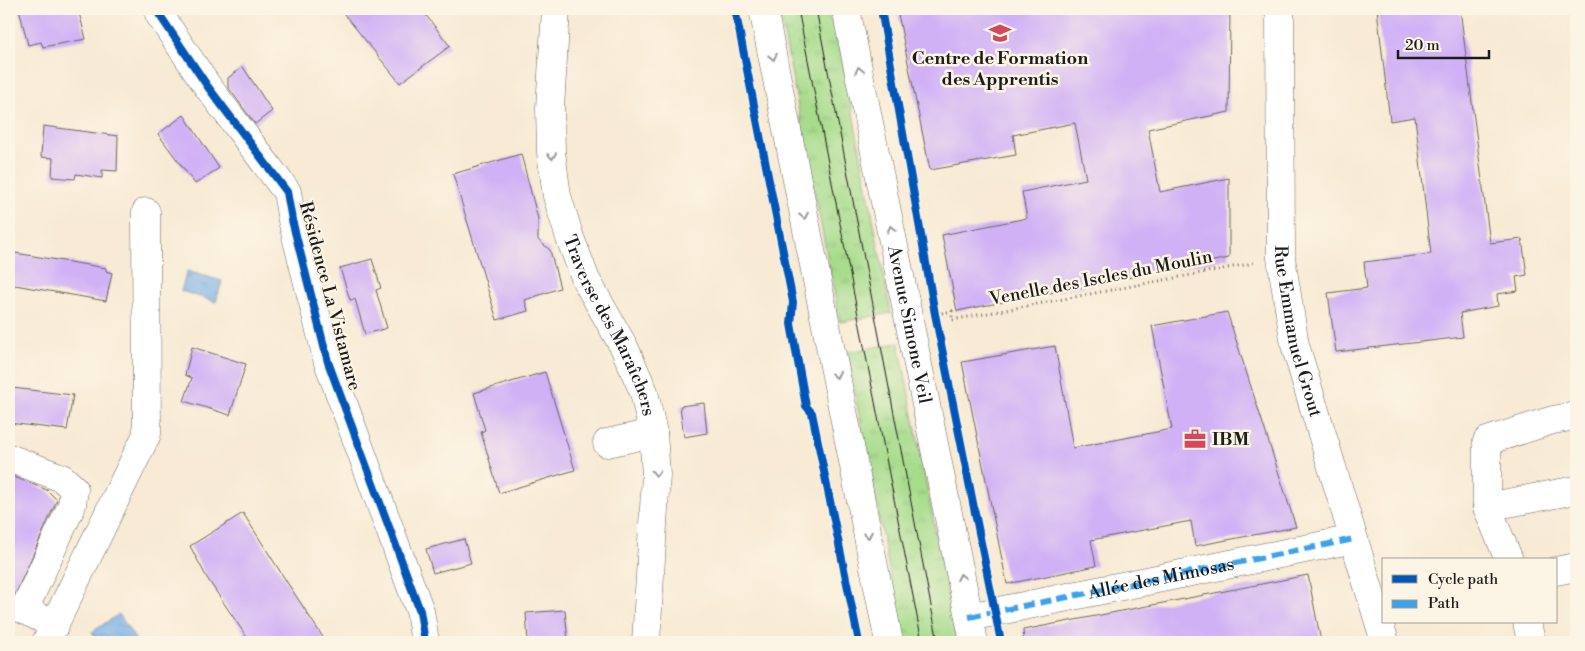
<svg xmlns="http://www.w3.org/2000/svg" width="1585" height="651" font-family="'Libre Bodoni',serif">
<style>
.grass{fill:url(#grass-tufts);stroke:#627c54}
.water{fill:url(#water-ripples);stroke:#4a6681}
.building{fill:#d0b1f6}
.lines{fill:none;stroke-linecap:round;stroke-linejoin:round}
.minor-casing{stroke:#69645c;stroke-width:29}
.major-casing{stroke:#69645c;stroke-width:29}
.path{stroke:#69645c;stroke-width:3;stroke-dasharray:1 4;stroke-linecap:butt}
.minor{stroke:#fff;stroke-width:28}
.major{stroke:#fff;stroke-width:28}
.tram{stroke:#1c1c1c;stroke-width:1}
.quiet{stroke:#3da2ea;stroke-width:6;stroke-dasharray:12 6;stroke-linecap:butt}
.cycleway-casing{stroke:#fcf5e5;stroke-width:11}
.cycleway{stroke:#0057b8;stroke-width:8}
.oneway{stroke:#999}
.labels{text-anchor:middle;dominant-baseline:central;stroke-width:5;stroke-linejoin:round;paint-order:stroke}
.poi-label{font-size:18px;font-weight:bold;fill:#1c1c1c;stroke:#fcf5e5}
.street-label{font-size:18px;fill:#1c1c1c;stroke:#fcf5e5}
</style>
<defs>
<pattern id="grass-tufts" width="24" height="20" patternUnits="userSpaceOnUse" patternTransform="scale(1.25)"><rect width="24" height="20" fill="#a7dc8c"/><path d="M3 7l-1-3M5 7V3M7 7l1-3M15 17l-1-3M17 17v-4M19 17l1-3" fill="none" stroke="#8fbc78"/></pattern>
<pattern id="water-ripples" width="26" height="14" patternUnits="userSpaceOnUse" patternTransform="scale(1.25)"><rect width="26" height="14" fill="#77afe6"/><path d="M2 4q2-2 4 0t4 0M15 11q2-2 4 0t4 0" fill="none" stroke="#618eba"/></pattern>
</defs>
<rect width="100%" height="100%" fill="#fcf5e5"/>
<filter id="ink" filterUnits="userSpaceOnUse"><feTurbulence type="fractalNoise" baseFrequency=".02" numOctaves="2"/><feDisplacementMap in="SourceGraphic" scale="10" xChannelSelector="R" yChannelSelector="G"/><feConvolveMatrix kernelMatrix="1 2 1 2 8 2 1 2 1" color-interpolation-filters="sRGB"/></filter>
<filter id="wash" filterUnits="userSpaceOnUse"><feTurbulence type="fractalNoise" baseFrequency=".0096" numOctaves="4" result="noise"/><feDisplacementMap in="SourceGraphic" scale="20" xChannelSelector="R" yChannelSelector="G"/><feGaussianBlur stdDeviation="1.12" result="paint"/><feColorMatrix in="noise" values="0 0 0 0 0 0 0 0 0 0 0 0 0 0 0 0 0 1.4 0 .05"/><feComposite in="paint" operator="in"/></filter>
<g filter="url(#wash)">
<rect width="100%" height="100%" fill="#f8ead4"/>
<g class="grass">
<path d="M779,9H833L891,313L840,322Z"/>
<path d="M899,343L957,642H903L847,352Z"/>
</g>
<g class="water">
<path d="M187,271L222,281L216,302L181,291Z"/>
<path d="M119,614L137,642H99L92,632Z"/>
</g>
<g id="blocks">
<g class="building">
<path d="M19,9H78L86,39L43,47L41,42L28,45Z"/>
<path d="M340,9H421L450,46L400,83Z"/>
<path d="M897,9H1230L1229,112L1148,129L1160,192L1229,178V258L957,311L942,235L1027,218L1022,192L1086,179L1075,123L1013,135L1016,155L930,170Z"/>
<path d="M1377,9H1460L1490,243L1522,239L1527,275L1516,277L1518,291L1497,294L1498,306L1460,313L1463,337L1336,352L1328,293L1367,288L1364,262L1431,254L1415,117L1390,121Z"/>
<path d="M243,67L272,111L255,124L228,87V78Z"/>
<path d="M184,115L219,168L195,184L158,134Z"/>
<path d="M43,126L118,136L117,171L102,170V178L76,174L75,179L52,177L53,158L41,157Z"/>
<path d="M521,154L538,219V240L550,250L560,288L525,300L528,311L497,320L453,174Z"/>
<path d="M9,252L106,268V271L112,273L106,301L9,284Z"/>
<path d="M372,259L381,288L376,290L387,328L365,334L355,299L350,300L340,268Z"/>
<path d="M1227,312L1296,527L1195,546L1191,521L1091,540L1096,566L1007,584L962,362L1055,346L1073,448L1172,429L1152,326Z"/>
<path d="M192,347L246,364L230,415L184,401L192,378L185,375Z"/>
<path d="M545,372L575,470L499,493L481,432L485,430L474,393Z"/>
<path d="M12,388L73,395L67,430L9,423Z"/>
<path d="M704,403L707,433L684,437L680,406Z"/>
<path d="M9,475L47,490L57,500L9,609Z"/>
<path d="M243,513L283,576L326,642H250L207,578L190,546Z"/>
<path d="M464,539L471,563L433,573L426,549Z"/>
<path d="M1308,575L1321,642H1024L1023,630Z"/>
<path d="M565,610L568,642H528L526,613Z"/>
</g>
</g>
</g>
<g filter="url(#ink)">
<use href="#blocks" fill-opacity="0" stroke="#69645c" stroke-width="1"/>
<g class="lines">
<g class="minor-casing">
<g id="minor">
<path id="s1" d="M556,9L550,108L551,152L557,196L570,238L586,280L624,347L644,392L653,433L656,475L646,642"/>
<path id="s2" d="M1280,9L1281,258L1295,345L1385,642"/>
<path d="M159,14L208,87L287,192L292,220L328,362L420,611L425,642"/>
<path d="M607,443L653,433"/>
<path d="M9,458L62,478L74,489L72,505L24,610L55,625"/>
<path d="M1487,507V441L1553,420L1576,416"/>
<path d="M1509,560L1487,507L1576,490"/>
<path d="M1556,571L1576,567"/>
<path id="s3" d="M969,617L1354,539"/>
<path d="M1527,622L1531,642"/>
<path d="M46,642L147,434L146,212"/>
</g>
</g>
<g class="major-casing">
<g id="major">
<path d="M763,9L889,642"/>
<path id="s4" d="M846,9L974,642"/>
</g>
</g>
<path class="path" d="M937,314L952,311V320L1254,263"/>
<use href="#minor" class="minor"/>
<use href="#major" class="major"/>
<g class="tram">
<path d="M798,9L922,642"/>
<path d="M816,9L938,642"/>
</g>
<path class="quiet" d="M969,617L1354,539"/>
<g class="cycleway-casing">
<g id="cycleway">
<path d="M735,9L793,302L791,324L806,406L812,413L859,642"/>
<path d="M881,9L935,314L1001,642"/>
<path d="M159,14L208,87L287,192L292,220L328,362L420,611L425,642"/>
</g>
</g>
<use href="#cycleway" class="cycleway"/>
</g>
<defs><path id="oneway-chevron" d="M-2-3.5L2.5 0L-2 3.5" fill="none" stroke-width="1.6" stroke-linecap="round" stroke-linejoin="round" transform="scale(1.25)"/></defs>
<g class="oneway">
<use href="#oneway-chevron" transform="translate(773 57) rotate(79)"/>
<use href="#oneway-chevron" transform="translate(859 70) rotate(-102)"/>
<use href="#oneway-chevron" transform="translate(552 156) rotate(84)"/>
<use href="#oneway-chevron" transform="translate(804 216) rotate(79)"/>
<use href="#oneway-chevron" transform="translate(891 229) rotate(-102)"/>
<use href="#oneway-chevron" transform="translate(836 375) rotate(79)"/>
<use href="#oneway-chevron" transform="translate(656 473) rotate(89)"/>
<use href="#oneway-chevron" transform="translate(868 535) rotate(79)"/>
<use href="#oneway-chevron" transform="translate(961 577) rotate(-101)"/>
</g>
</g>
<defs>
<g id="university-bare" transform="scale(1.725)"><path d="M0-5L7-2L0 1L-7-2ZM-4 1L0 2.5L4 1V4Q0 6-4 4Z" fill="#d1495b" stroke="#fcf5e5" stroke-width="2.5" paint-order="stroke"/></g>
<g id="office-bare" transform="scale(1.725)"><path d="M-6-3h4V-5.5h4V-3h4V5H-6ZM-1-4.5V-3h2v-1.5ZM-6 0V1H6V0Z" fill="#d1495b" stroke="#fcf5e5" stroke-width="2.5" paint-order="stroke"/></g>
</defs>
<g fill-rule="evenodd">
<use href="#university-bare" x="1000" y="33"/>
<use href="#office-bare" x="1195" y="439"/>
</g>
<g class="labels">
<g class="poi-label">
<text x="1000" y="58">Centre de Formation<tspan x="1000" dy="21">des Apprentis</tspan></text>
<text x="1212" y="439" text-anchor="start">IBM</text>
</g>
<g class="street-label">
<text transform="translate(1101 278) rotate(-11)">Venelle des Iscles du Moulin</text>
<text transform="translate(330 296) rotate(75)">Résidence La Vistamare</text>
<text stroke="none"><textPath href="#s1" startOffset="328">Traverse des Maraîchers</textPath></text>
<text stroke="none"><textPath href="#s4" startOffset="322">Avenue Simone Veil</textPath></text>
<text stroke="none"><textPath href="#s2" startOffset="324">Rue Emmanuel Grout</textPath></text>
<text stroke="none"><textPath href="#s3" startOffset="196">Allée des Mimosas</textPath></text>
</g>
</g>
<rect width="1585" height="651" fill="none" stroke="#fcf5e5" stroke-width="30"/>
<rect x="1382" y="558" width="175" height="65" fill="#fcf5e5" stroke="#a29e95"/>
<rect x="1392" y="575" width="25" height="8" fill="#0057b8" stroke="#a29e95"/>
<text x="1428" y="584" font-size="15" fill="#1c1c1c">Cycle path</text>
<rect x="1392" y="600" width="25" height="8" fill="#3da2ea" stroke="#a29e95"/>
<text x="1428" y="608" font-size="15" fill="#1c1c1c">Path</text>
<path d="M1398 50v8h91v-8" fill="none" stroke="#1c1c1c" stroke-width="2.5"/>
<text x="1405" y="50" font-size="15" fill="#1c1c1c" stroke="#fcf5e5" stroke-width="4" paint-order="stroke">20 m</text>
</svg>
